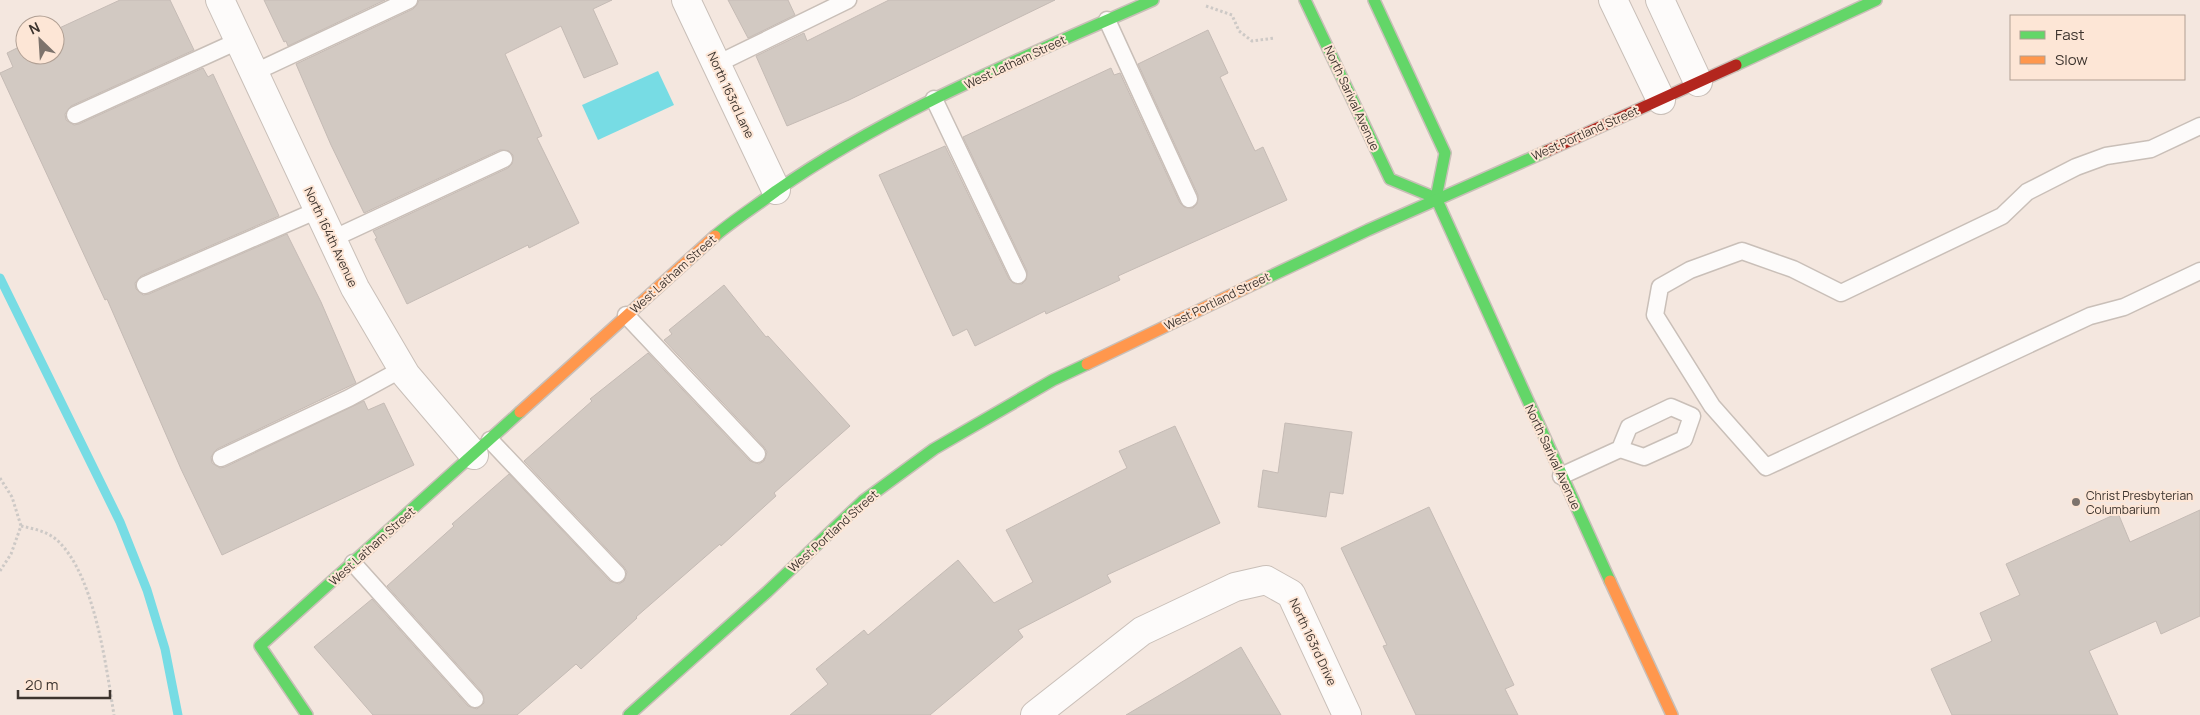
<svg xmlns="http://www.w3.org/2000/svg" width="2200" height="715" font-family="Manrope,sans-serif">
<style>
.water{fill:#77dce4}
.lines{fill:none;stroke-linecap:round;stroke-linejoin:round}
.stream{stroke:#77dce4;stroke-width:9}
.building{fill:#d2c9c2;stroke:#c5bbb5}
.lane-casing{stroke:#c9bfb8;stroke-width:19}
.street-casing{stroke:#c9bfb8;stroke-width:30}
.fast-casing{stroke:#c9bfb8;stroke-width:14}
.slow-casing{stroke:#c9bfb8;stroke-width:14}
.jam-casing{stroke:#c9bfb8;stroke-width:14}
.path{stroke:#cdc9c6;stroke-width:3;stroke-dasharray:2.5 2.5;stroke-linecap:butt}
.lane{stroke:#fdfbfa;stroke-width:16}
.street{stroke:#fdfbfa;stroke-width:28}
.fast{stroke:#63d668;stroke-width:11}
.slow{stroke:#ff974d;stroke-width:11}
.jam{stroke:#b3261e;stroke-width:11}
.poi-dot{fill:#7d736c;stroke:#fde6d6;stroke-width:2}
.labels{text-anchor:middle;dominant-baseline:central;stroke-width:4;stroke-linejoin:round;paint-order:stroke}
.street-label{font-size:12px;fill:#3d342e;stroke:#fde6d6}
.poi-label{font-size:12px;fill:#3d342e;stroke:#fde6d6;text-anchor:start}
</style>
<rect width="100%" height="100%" fill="#f4e7df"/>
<path class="water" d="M658,71L674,105L598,140L582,105Z"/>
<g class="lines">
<path class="stream" d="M0,278L120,522L147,590L165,649L178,715"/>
</g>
<g class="building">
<path d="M120,0H170L194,50L71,106L65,114L66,120L74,125L79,124L203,68L208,77L213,74L279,216L141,276L135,283L136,289L143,295L149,294L287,234L321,302L356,383L217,449L211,457L212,463L220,468L225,467L364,401L368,410L384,403L414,465L222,555L181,469L107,299L105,300L0,73L13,67L7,53L25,44V55H55V30Z"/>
<path d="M264,0H385L288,46L286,41L284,42Z"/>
<path d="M419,0H612L593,9L618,64L584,78L561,26L505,54L542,136L537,138L579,223L529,248L528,245L407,304L375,239L377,238L373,231L508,168L512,164L513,155L509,151L500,150L364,213L331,145L296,64L413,9L417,5Z"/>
<path d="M728,0H788L795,15L748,38Z"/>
<path d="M889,0H1055L849,100L787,126L756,56L804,33L807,41Z"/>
<path d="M1208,30L1228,73L1220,77L1255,151L1263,147L1287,200L1118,276L1120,280L1046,314L1045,311L975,346L967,329L953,336L879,175L945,146L1009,279L1013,283L1022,284L1026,280L1027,271L963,137L1111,68L1114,75L1120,73L1180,203L1184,207L1193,208L1197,204L1198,195L1138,64Z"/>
<path d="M724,285L766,337L768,336L850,426L774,493L776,496L721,546L720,544L636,617L637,618L581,669L576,664L517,715H373L314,647L372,599L468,706L477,709L484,703L482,692L387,586L454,526L452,524L509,474L610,581L619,584L624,581L627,572L624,567L524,461L592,401L590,399L648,353L750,461L759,464L764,461L767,452L764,447L664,340L672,334L669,330Z"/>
<path d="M1285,423L1352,432L1343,494L1330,492L1326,517L1258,507L1263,470L1278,473Z"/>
<path d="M1175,426L1220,523L1107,575L1111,582L1018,630L1023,637L930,715H790L828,684L816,669L864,630L868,635L958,560L994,603L1033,582L1006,530L1127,468L1119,451Z"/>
<path d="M1429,507L1514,685L1505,689L1518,715H1416L1383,646L1387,645L1341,548Z"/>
<path d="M2200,510V616L2161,634L2156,621L2089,651L2118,715H1952L1931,669L1992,641L1980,613L2020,595L2006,564L2118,513L2130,542Z"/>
<path d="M1241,647L1281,715H1126Z"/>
</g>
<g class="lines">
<g class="lane-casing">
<g id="lane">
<path d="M1107,20L1189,199"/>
<path d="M717,64L848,0"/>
<path d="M253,73L409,0"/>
<path d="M934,99L1018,275"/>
<path d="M75,115L238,41"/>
<path d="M2200,126L2151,149L2106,156L2076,167L2027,192L2002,216L1841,293L1793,269L1742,251L1690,270L1660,287L1655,315L1712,406L1766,467L2090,316L2124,307L2200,271"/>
<path d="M332,239L504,159"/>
<path d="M145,285L318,210"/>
<path d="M626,315L757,454"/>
<path d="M490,440L617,574"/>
<path d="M221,458L349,398L402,369"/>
<path d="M1561,476L1620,449L1644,457L1684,439L1692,416L1671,407L1629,427L1620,449"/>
<path d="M353,563L475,699"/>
</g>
</g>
<g class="street-casing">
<g id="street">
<path d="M220,0L355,288L406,375L474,455"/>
<path d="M686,0L776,190"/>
<path d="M1613,0L1661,100"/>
<path d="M1660,0L1698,82"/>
<path d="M1035,715L1142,631L1235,587L1266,580L1291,594L1347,715"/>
</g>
</g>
<g class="fast-casing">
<g id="fast">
<path d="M1305,0L1390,179L1436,198"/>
<path d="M1374,0L1445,153L1436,198L1610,581"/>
<path d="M1736,65L1876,0"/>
<path d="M715,236C734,220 756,206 776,191C892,110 1025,57 1153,0"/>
<path d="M1258,282L1368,230L1547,151"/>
<path d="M307,715L260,646L520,412"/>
<path d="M629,715L767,592L863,501L934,449L1053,380L1087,364"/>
</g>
</g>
<g class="slow-casing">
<g id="slow">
<path d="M1087,364L1258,282"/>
<path d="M520,412L715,236"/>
<path d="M1610,581L1672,715"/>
</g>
</g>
<g class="jam-casing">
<path id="jam" d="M1547,151L1736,65"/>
</g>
<g class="path">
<path d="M1206,6L1232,15L1239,31L1252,41L1275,38"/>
<path d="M0,478L12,497L21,526"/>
<path d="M0,571L11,554L21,526C34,529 48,531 59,542C95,578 106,666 114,715"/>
</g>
<use href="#lane" class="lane"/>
<use href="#street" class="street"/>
<use href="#fast" class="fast"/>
<use href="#slow" class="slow"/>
<use href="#jam" class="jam"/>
</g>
<circle class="poi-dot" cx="2076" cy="502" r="5"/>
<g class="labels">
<g class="street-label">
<text transform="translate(1015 62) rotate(-25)">West Latham Street</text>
<text transform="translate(731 95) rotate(65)">North 163rd Lane</text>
<text transform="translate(1352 98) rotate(65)">North Sarival Avenue</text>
<text transform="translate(1585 133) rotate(-24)">West Portland Street</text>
<text transform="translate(331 237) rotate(65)">North 164th Avenue</text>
<text transform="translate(673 274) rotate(-42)">West Latham Street</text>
<text transform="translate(1217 301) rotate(-26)">West Portland Street</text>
<text transform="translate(1553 457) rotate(65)">North Sarival Avenue</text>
<text transform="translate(833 531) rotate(-42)">West Portland Street</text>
<text transform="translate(372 546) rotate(-42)">West Latham Street</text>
<text transform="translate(1313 642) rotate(65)">North 163rd Drive</text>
</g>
<g class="poi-label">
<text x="2086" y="495">Christ Presbyterian<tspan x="2086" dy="14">Columbarium</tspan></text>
</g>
</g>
<rect x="2010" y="15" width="175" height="65" fill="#fde6d6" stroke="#b09f93"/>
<rect x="2020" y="31" width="25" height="8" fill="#63d668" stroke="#b09f93"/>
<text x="2055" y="40" font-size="15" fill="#3d342e">Fast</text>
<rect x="2020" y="56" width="25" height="8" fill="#ff974d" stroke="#b09f93"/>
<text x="2055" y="65" font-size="15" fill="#3d342e">Slow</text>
<g transform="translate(40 40) rotate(335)"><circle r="24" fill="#fde6d6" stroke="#b09f93"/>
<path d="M0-4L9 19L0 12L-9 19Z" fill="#7d736c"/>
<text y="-8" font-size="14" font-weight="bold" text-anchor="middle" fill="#3d342e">N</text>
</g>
<path d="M18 690v8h92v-8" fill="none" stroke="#3d342e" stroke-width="2.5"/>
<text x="25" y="690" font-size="15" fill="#3d342e" stroke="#fde6d6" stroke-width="4" paint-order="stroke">20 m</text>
</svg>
